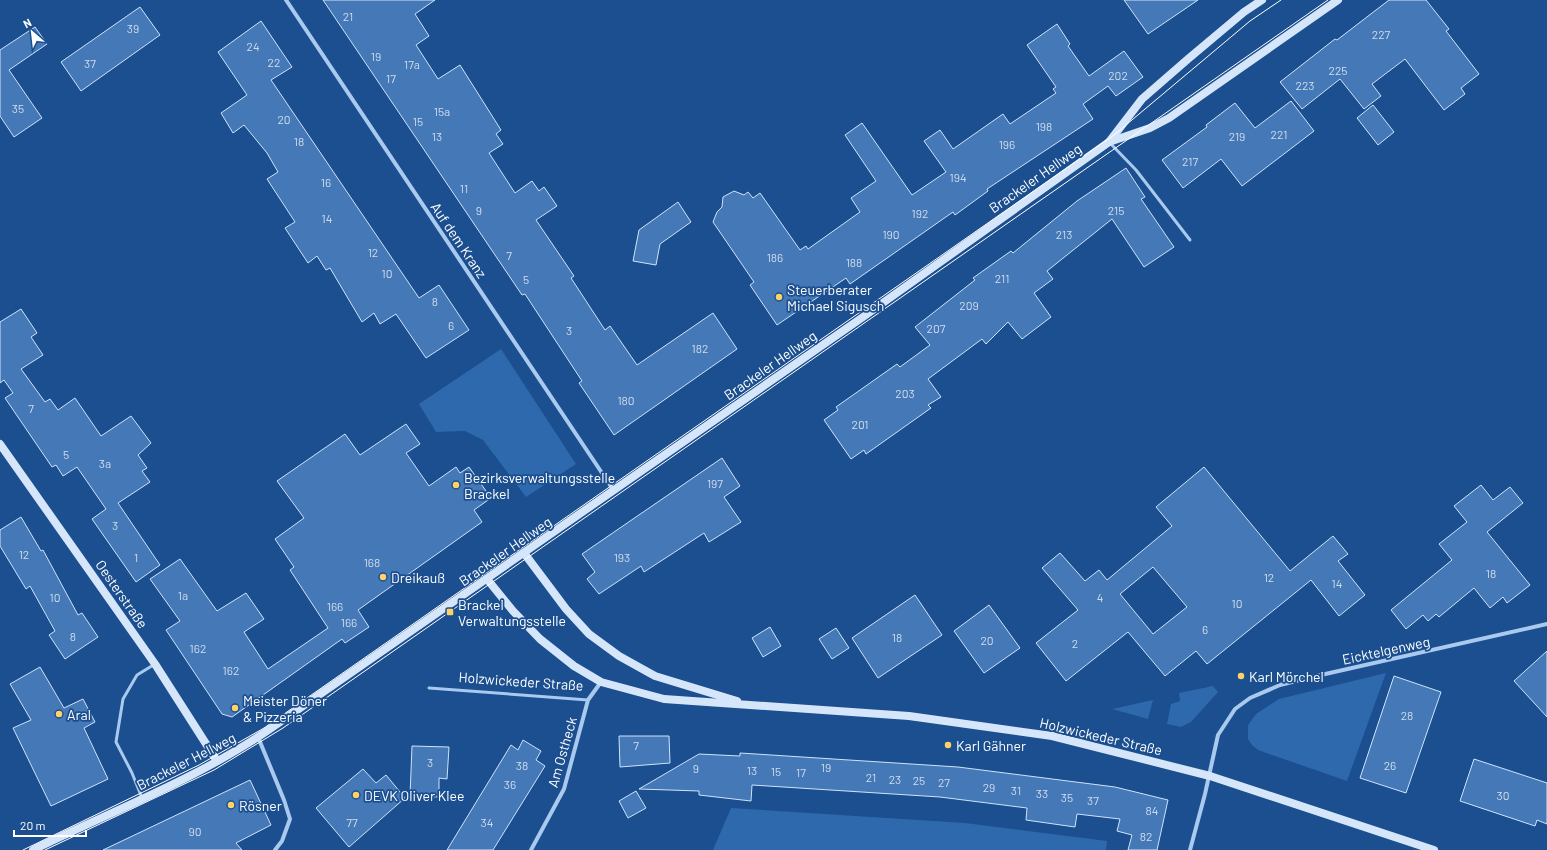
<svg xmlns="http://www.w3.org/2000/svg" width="1547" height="850" font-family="Barlow,sans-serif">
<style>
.green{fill:#2e69ad}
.building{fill:#4478b7;stroke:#cfe3fa;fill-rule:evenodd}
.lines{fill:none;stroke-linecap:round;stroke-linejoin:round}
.lane{stroke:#a9c9ee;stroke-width:3}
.street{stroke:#a9c9ee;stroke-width:4}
.secondary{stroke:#d6e6fa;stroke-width:8}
.tram{stroke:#fff;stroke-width:1}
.poi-dot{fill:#ffd166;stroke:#1b4f8f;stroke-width:1.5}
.labels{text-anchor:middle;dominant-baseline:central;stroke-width:3.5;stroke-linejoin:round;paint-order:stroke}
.number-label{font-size:12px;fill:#d0dded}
.street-label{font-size:14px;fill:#fff;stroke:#1b4f8f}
.poi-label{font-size:14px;fill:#fff;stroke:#1b4f8f;text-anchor:start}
</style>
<rect width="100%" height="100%" fill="#1b4f8f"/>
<g class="green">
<path d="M501,349L576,464L526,497L483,440L465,431L436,432L419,404Z"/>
<path d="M1386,673L1347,781L1258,750L1252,745L1248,739V725L1256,714L1279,699Z"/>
<path d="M1213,686L1218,692L1191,722L1181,727L1167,724L1171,704L1180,701L1179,693Z"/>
<path d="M1153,700L1148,719L1112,709Z"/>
<path d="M731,808L965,823L1107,841L1106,850H713Z"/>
</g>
<g class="building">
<path d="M323,0H435L415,14L429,36L416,45L438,79L460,65L501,130L496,134L503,144L489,153L515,193L532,181L539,191L544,187L557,206L536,220L574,276L571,278L605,330L610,326L637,365L713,313L737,349L614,435L579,383L582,381L525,294L522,295Z"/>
<path d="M1124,0H1198L1148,34Z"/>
<path d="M1389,0H1426L1449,29L1446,31L1479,74L1461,88L1465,94L1444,110L1405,59L1372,84L1381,96L1364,109L1340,79L1302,109L1280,82L1335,39L1337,40Z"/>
<path d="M140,7L160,35L81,91L61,62Z"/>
<path d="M261,21L292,67L271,80L419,298L439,285L469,330L426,358L396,314L380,324L374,313L362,322L330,268L326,270L317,256L308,263L285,228L295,222L267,179L278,172L267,153L244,125L233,133L221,113L247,95L218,52Z"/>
<path d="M1057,24L1070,44L1068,46L1089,76L1124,51L1143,77L1116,96L1108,86L1083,104L1093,119L987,189L988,191L955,215L953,212L850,284L846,278L777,325L750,285L754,282L713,222L717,212L722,207L723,197L734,191L744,195L748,192L753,198L760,193L800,250L806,246L808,249L860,212L851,198L876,181L845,135L862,123L912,195L946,172L924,141L940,130L953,149L1003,114L1010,124L1056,93L1053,89L1056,87L1027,45Z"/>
<path d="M35,27L47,44L9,70L42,118L14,137L0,116V50Z"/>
<path d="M1291,101L1314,131L1242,186L1221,159L1183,188L1162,160L1207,127L1206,125L1235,103L1255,128Z"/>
<path d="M1373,105L1394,132L1378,145L1357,118Z"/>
<path d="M1126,168L1145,197L1141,199L1174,247L1144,267L1112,219L1047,271L1053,279L1034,293L1051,317L1022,339L1008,322L986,344L982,339L928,379L941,397L928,405L931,408L866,454L864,450L851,459L824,420L838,410L836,407L897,364L900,367L930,345L915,327L975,280L973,278L1011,251L1013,253L1077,201Z"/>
<path d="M678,202L691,222L660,244L656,265L633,261L639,230Z"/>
<path d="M21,309L37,333L31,337L43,355L21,369L45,402L50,399L58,410L75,398L101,436L131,416L151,443L138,455L147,468L142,471L150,482L118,503L160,565L136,582L92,519L106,509L77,467L63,476L56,465L52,467L5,398L13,393L4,380L0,383V322Z"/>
<path d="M406,424L420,444L406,453L429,486L456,467L460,473L469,467L491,498L474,510L482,522L358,610L369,627L345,643L342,639L232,717L222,714L166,630L180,621L150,579L180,559L217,611L246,593L264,619L244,632L268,669L328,628L290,570L294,567L275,539L304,518L277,481L345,434L360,455Z"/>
<path d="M722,458L740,486L724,497L741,522L709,542L704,533L644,572L641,566L599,594L587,579L595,572L582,554Z"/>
<path d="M1204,467L1290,571L1333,536L1348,554L1338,561L1365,595L1339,616L1311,580L1207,664L1196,651L1165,676L1128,632L1066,681L1036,643L1078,610L1042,568L1060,553L1085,581L1099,570L1107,580L1172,526L1156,507ZM1153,567L1187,607L1153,634L1120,594Z"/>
<path d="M1481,485L1493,500L1510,487L1523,503L1487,532L1530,585L1507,603L1503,597L1490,608L1474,588L1439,617L1436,614L1428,621L1423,615L1406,629L1391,610L1452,560L1439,544L1467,522L1454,506Z"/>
<path d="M21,517L41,551L43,550L78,615L82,613L98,637L65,659L49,635L55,631L30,586L26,589L0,546V530Z"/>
<path d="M915,595L942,635L878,678L852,638Z"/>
<path d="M989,605L1020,648L984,673L954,631Z"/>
<path d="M770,627L781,646L763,657L752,638Z"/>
<path d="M836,628L849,648L832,659L819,639Z"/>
<path d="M1547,651V717L1514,681Z"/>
<path d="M40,667L64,708L83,699L95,722L84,728L108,779L51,806L13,728L31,720L10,684Z"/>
<path d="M1394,676L1441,692L1406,793L1360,778Z"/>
<path d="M619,736H669L670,763L620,767Z"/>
<path d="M523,740L541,751L536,760L545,766L493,850H447L511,745L518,750Z"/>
<path d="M412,746L449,747L447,779L439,778V797L410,796Z"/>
<path d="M740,753L958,767L1115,787L1168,800L1157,850H1128L1132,835L1117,831L1120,819L1077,814L1075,827L1026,820L1027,808L940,797L752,785L751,801L699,795V791L639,789L699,754L740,756Z"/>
<path d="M1474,759L1547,783V824L1537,820L1535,826L1460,801Z"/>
<path d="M363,769L376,783L386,775L405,798L349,847L316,808Z"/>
<path d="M250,780L271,825L236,843L242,850H103Z"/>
<path d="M636,791L646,808L628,818L619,801Z"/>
</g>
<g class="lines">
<g class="lane">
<path d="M1110,143L1136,170L1190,240"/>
<path d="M429,688L588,700"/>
<path d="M142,798L132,773L116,742L123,699L137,675L155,664"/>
</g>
<g class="street">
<path d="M286,0L614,491"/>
<path d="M258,737L284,800L290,819L282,841L275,850"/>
<path d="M531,850L564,789L588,700L601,682"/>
<path d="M1190,850L1205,794L1218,735L1235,709L1250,698L1280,685L1312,677L1547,624"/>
</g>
<g class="secondary">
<path d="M1109,142L1150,128L1169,118L1338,0"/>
<path d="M0,444L155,664L217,761"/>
<path d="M524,553L566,609L589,634L619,656L655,676L737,701"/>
<path d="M487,579L513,611L540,639L574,666L601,682L664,699L909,716L1052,736L1210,776L1434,850"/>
<path d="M33,850C112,811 197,779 270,729L863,317L1109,142L1142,99L1188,59L1244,12L1262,0"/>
</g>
<g class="tram">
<path d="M23,850L199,765L264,728L1114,135L1250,21L1281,0"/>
<path d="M45,850L214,770L283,728L1328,0"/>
</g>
</g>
<g class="poi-dot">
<circle cx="779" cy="297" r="4"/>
<circle cx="456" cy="485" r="4"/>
<circle cx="383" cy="577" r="4"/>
<rect x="446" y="608" width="8" height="8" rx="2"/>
<circle cx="1241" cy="676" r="4"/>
<circle cx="235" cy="708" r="4"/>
<circle cx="59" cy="714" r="4"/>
<circle cx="948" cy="745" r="4"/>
<circle cx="356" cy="795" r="4"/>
<circle cx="231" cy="805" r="4"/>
</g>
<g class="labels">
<g class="number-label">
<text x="348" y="16">21</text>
<text x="133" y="28">39</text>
<text x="1381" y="34">227</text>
<text x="253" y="46">24</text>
<text x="376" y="56">19</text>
<text x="274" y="62">22</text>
<text x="90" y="63">37</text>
<text x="412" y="64">17a</text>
<text x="1338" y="70">225</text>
<text x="1118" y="75">202</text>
<text x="391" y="78">17</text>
<text x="1305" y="85">223</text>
<text x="18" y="108">35</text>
<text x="442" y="111">15a</text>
<text x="284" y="119">20</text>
<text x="418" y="121">15</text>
<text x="1044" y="126">198</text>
<text x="1279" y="134">221</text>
<text x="437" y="136">13</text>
<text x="1237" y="136">219</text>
<text x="299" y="141">18</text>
<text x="1007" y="144">196</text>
<text x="1190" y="161">217</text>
<text x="958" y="177">194</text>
<text x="326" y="182">16</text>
<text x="464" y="188">11</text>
<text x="479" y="210">9</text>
<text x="1116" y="210">215</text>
<text x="920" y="213">192</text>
<text x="327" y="218">14</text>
<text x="891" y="234">190</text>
<text x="1064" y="234">213</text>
<text x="373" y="252">12</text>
<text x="509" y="255">7</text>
<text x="775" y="257">186</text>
<text x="854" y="262">188</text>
<text x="387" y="273">10</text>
<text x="1002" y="278">211</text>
<text x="526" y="279">5</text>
<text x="435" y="301">8</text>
<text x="969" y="305">209</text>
<text x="451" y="325">6</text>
<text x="936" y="328">207</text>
<text x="569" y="330">3</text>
<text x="700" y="348">182</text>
<text x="905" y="393">203</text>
<text x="626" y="400">180</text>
<text x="31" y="408">7</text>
<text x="860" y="424">201</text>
<text x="66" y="454">5</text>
<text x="105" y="463">3a</text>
<text x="715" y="483">197</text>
<text x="115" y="525">3</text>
<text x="24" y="554">12</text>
<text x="136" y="557">1</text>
<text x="622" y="557">193</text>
<text x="372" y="562">168</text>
<text x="1491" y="573">18</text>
<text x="1269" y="577">12</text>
<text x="1337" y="583">14</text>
<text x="183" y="595">1a</text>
<text x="55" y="597">10</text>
<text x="1100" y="597">4</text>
<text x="1237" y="603">10</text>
<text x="335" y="606">166</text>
<text x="349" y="622">166</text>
<text x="1205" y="629">6</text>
<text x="73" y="636">8</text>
<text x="897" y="637">18</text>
<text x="987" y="640">20</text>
<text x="1075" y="643">2</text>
<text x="198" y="648">162</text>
<text x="231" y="670">162</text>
<text x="1407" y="715">28</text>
<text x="636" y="745">7</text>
<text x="430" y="762">3</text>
<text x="522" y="765">38</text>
<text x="1390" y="765">26</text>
<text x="826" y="767">19</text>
<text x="696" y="768">9</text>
<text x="752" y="770">13</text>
<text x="776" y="771">15</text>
<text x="801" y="772">17</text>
<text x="871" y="777">21</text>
<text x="895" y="779">23</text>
<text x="919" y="780">25</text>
<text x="944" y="782">27</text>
<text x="510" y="784">36</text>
<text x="989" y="787">29</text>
<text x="1016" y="790">31</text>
<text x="1042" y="793">33</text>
<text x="1503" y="795">30</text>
<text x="1067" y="797">35</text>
<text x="1093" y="800">37</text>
<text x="1152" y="810">84</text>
<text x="352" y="822">77</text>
<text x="487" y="822">34</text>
<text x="195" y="831">90</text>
<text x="1146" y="836">82</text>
</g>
<g class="street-label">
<text transform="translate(1035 178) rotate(-35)">Brackeler Hellweg</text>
<text transform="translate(459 240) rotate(56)">Auf dem Kranz</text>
<text transform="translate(770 365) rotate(-35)">Brackeler Hellweg</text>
<text transform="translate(505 551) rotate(-35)">Brackeler Hellweg</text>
<text transform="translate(122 594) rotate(55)">Oesterstraße</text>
<text transform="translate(1386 650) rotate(-12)">Eicktelgenweg</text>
<text transform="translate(521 681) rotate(4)">Holzwickeder Straße</text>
<text transform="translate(1101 736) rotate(13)">Holzwickeder Straße</text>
<text transform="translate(562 752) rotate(-74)">Am Ostheck</text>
<text transform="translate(186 761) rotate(-27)">Brackeler Hellweg</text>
</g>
<g class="poi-label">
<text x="787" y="289">Steuerberater<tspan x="787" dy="16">Michael Sigusch</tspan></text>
<text x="464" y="477">Bezirksverwaltungsstelle<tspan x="464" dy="16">Brackel</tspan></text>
<text x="391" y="577">Dreikauß</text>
<text x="458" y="604">Brackel<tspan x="458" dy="16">Verwaltungsstelle</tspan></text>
<text x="1249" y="676">Karl Mörchel</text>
<text x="243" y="700">Meister Döner<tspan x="243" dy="16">&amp; Pizzeria</tspan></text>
<text x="67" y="714">Aral</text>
<text x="956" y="745">Karl Gähner</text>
<text x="364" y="795">DEVK Oliver Klee</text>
<text x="239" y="805">Rösner</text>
</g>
</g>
<g transform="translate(32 32) rotate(332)" stroke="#1b4f8f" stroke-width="3" paint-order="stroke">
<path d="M0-3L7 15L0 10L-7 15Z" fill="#ffffff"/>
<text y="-6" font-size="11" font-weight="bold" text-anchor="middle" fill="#ffffff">N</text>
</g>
<path d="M14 830v6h72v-6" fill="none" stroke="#ffffff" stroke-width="2"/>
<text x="20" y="830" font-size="12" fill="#ffffff" stroke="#1b4f8f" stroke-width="3" paint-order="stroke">20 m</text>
</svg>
